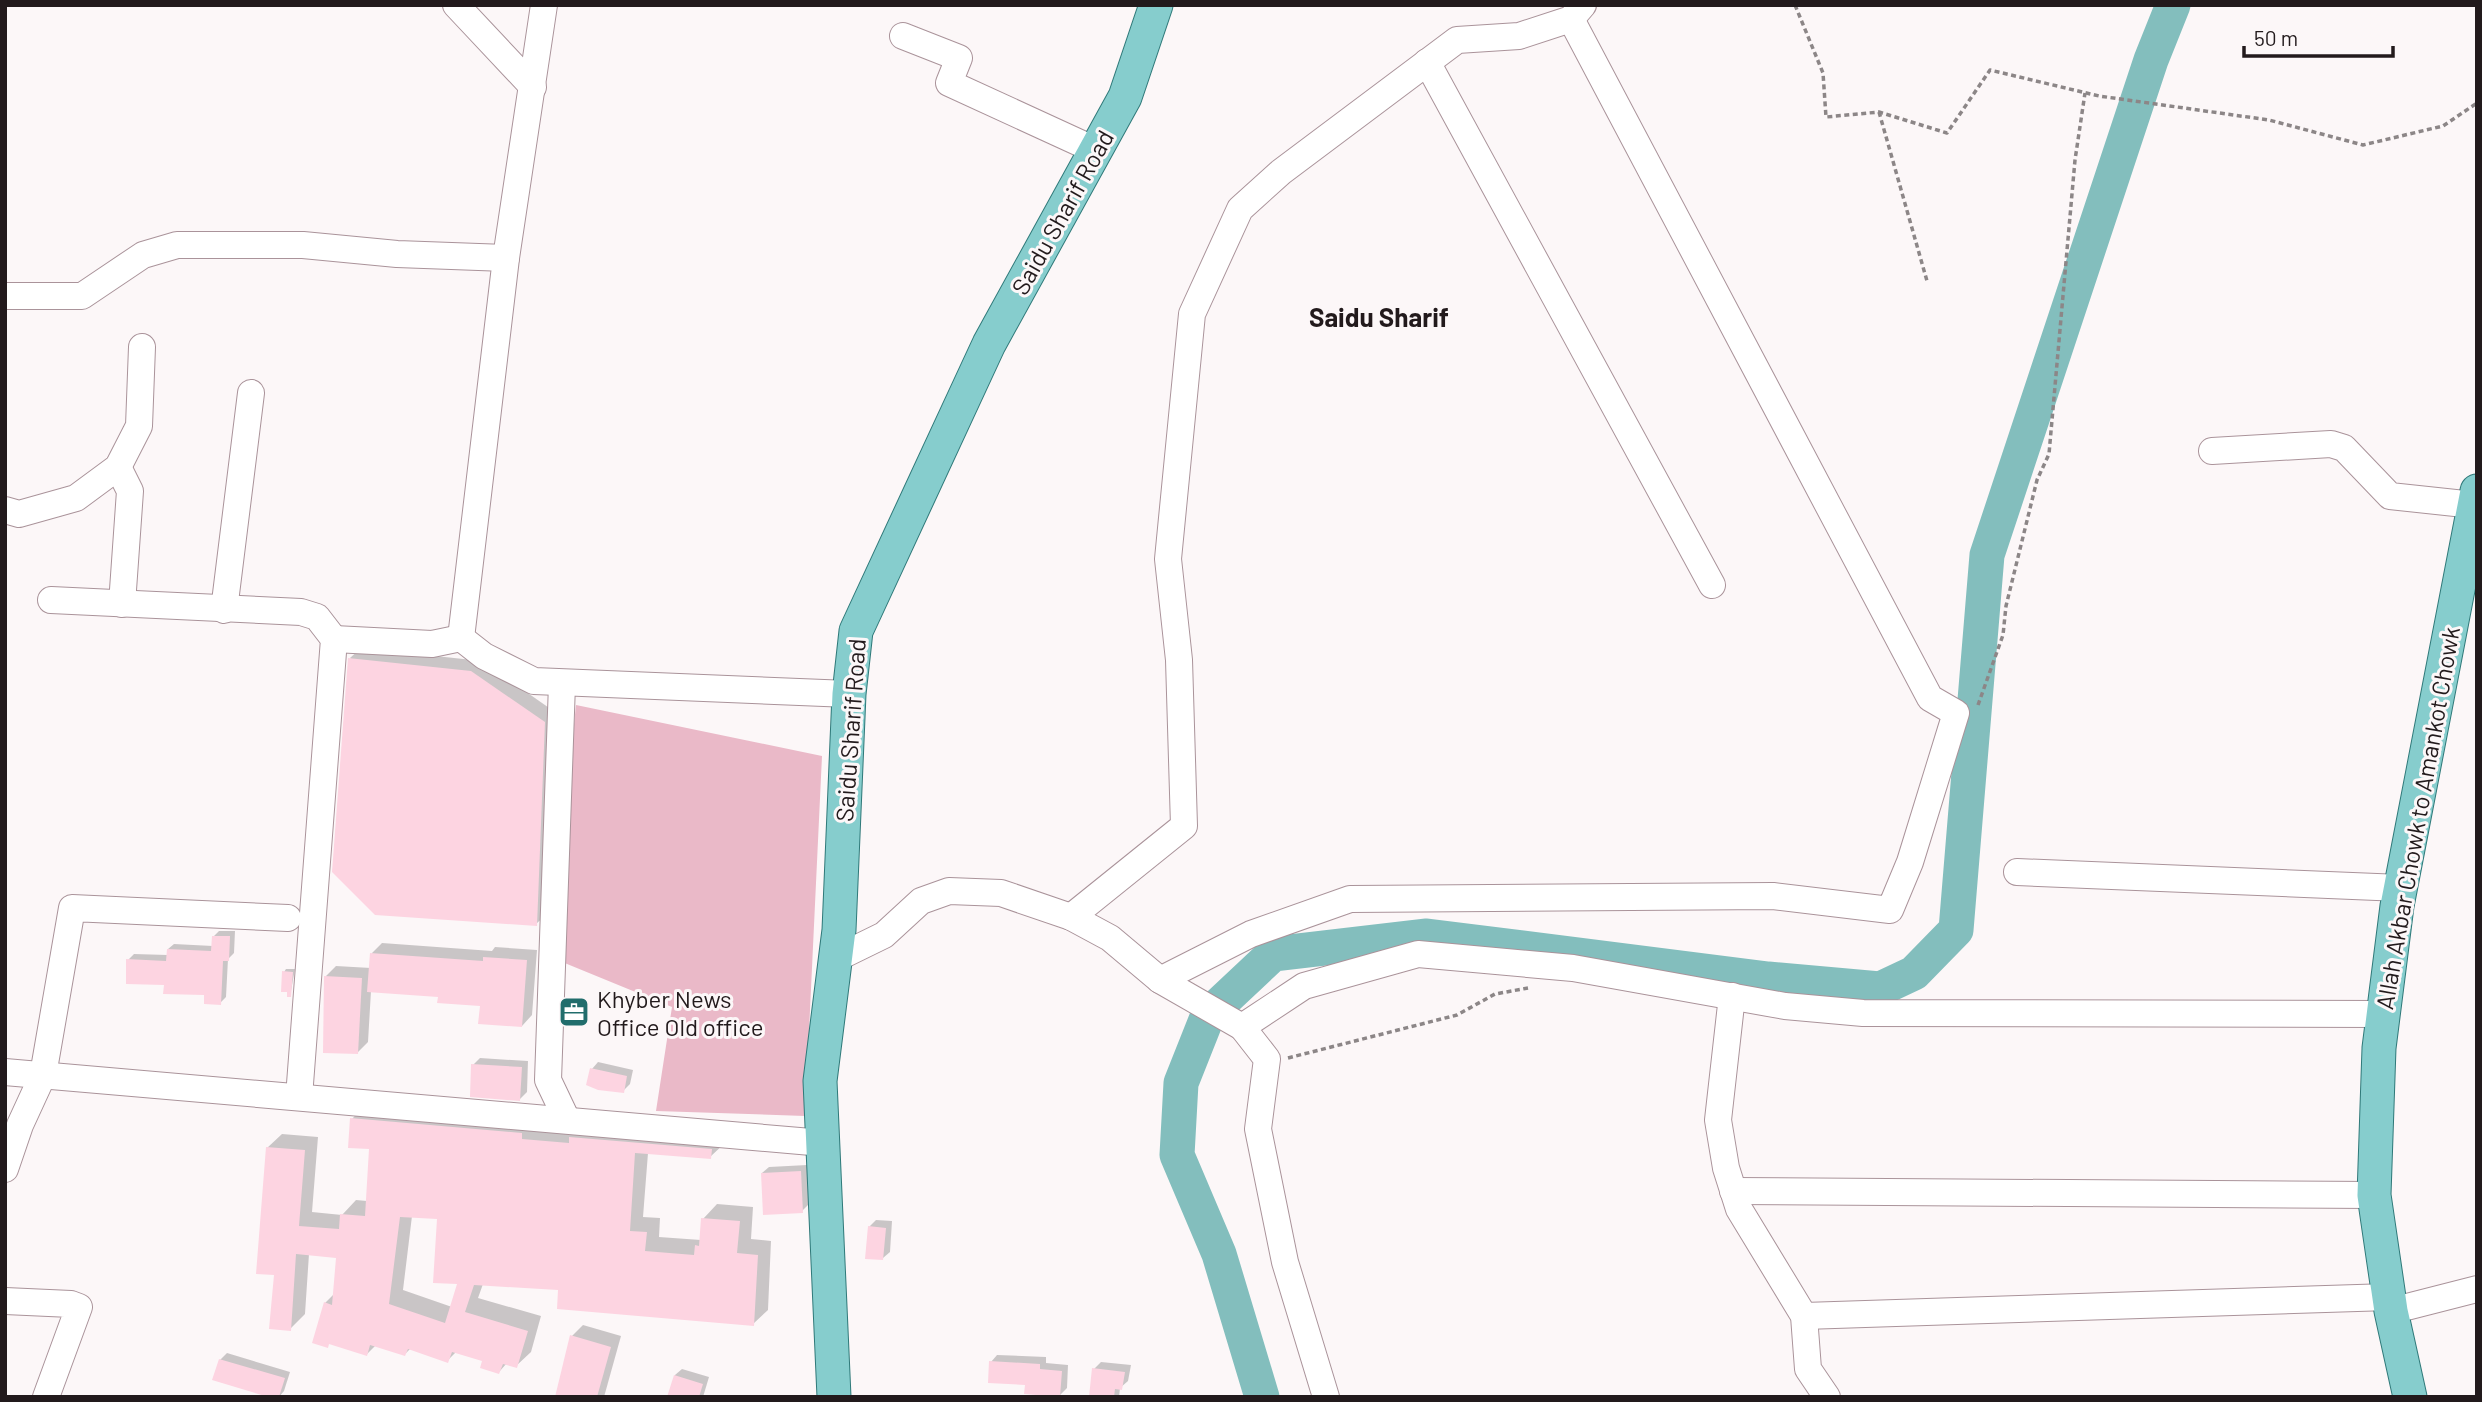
<svg xmlns="http://www.w3.org/2000/svg" width="2482" height="1402" font-family="Barlow,sans-serif">
<style>
.green{fill:#eab9c8}
.shadow{fill:#0003;fill-rule:evenodd}
.lines{fill:none;stroke-linecap:round;stroke-linejoin:round}
.river{stroke:#83bebd;stroke-width:35}
.building{fill:#fdd4e1;fill-rule:evenodd}
.minor-casing{stroke:#aa939a;stroke-width:28}
.major-casing{stroke:#2f7979;stroke-width:35}
.path{stroke:#8c8687;stroke-width:3.5;stroke-dasharray:5 3.5;stroke-linecap:butt}
.minor{stroke:#fff;stroke-width:26}
.major{stroke:#86cdcd;stroke-width:33}
.labels{text-anchor:middle;dominant-baseline:central;stroke-width:6;stroke-linejoin:round;paint-order:stroke}
.street-label{font-size:24px;fill:#221a1c;stroke:#fcf7f8}
.poi-label{font-size:24px;fill:#221a1c;stroke:#fcf7f8;text-anchor:start}
.neighbourhood-label{font-size:26px;font-weight:bold;fill:#221a1c;stroke:#fcf7f8}
</style>
<rect width="100%" height="100%" fill="#fcf7f8"/>
<path class="green" d="M576,705L822,756L805,1116L656,1111L672,1007L550,957Z"/>
<g class="shadow">
<path d="M361,648L482,661L555,712L547,914L536,924L350,658Z"/>
<path d="M219,931H235L234,953L228,959L226,997L220,1003L206,994L166,984L128,960L134,954L168,955V949L174,944L213,946V937Z"/>
<path d="M382,943L492,951L495,947L537,950L532,1015L522,1026L481,1005L439,995L371,991L368,1042L357,1053L326,976L336,966L371,968L372,953Z"/>
<path d="M286,969H295L290,996L284,972Z"/>
<path d="M480,1058L528,1061L527,1092L520,1099L473,1065Z"/>
<path d="M598,1062L633,1070L630,1084L623,1091L592,1069Z"/>
<path d="M366,1104L725,1143L710,1157L648,1153L643,1217L660,1218L659,1237L701,1240L703,1219L717,1204L753,1207L751,1239L771,1241L768,1310L753,1324L560,1288L483,1284L478,1298L541,1316L531,1352L516,1366L507,1363L499,1372L485,1360L457,1351L447,1361L411,1348L405,1354L376,1345L367,1354L325,1303L334,1294L338,1256L309,1254L305,1314L290,1329L275,1273L267,1148L282,1134L318,1137L312,1212L342,1215L356,1200L367,1201L371,1147L352,1119ZM412,1216L439,1218L460,1283L452,1307L403,1290Z"/>
<path d="M807,1165L809,1204L802,1211L762,1173L769,1167Z"/>
<path d="M876,1220L892,1221L890,1252L883,1258L869,1227Z"/>
<path d="M583,1325L621,1336L604,1397H557L572,1336Z"/>
<path d="M227,1353L290,1372L284,1391L279,1397L220,1360Z"/>
<path d="M997,1355L1046,1357V1363L1068,1365L1067,1388L1060,1395L1027,1383L991,1362Z"/>
<path d="M1101,1362L1131,1365L1128,1381L1120,1388L1119,1397H1090L1094,1369Z"/>
<path d="M682,1369L709,1377L703,1397H669L675,1375Z"/>
</g>
<g class="lines">
<path class="river" d="M1262,1397L1219,1254L1177,1155L1181,1083L1208,1015L1273,954L1427,936L1768,979L1880,989L1914,973L1956,930L1987,555L2151,60L2173,5"/>
</g>
<g class="building">
<path d="M348,658L471,671L545,722L537,926L375,915L332,872Z"/>
<path d="M212,936H230L229,961H223L221,1005L204,1004V995L163,994L164,985L126,984V959L166,961L167,949L211,951Z"/>
<path d="M370,953L483,961V957L527,960L522,1027L478,1024L480,1006L437,1003L438,997L367,992Z"/>
<path d="M282,971L293,972L291,997H287V992H281Z"/>
<path d="M324,976L362,978L358,1054L323,1053Z"/>
<path d="M471,1064L522,1067L520,1101L470,1097Z"/>
<path d="M590,1068L627,1076L624,1093L598,1090L586,1085Z"/>
<path d="M350,1118L522,1133V1139L569,1143V1137L712,1149L711,1159L635,1153L630,1231L647,1232L645,1251L694,1255L695,1245L699,1246L701,1218L740,1221L737,1253L758,1255L754,1326L557,1309L558,1290L474,1285L465,1312L528,1331L517,1368L503,1364L499,1374L480,1368L482,1361L452,1352L448,1363L408,1349L405,1356L370,1345L367,1356L329,1344L328,1348L312,1343L324,1302L332,1305L336,1258L296,1254L291,1331L269,1329L274,1275L256,1274L266,1147L305,1150L299,1226L339,1229L340,1214L365,1216L369,1149L348,1148ZM400,1217L437,1219L433,1283L457,1284L445,1323L389,1304Z"/>
<path d="M801,1171L803,1213L763,1215L761,1173Z"/>
<path d="M868,1226L886,1228L883,1260L865,1259Z"/>
<path d="M570,1335L611,1347L597,1397H555Z"/>
<path d="M219,1359L285,1378L279,1397H268L212,1380Z"/>
<path d="M989,1361L1040,1364V1369L1062,1371L1060,1397L1024,1394L1025,1385L988,1383Z"/>
<path d="M1092,1368L1125,1372L1122,1390L1115,1389L1114,1397H1089Z"/>
<path d="M674,1375L703,1384L699,1397H667Z"/>
</g>
<g class="lines">
<g class="minor-casing">
<g id="minor">
<path d="M456,5L533,87"/>
<path d="M903,36L959,58L949,83L1095,150"/>
<path d="M1427,62L1712,585"/>
<path d="M5,296H82L143,255L177,245H303L397,254L506,258"/>
<path d="M2212,451L2331,444L2344,448L2390,496L2474,505"/>
<path d="M118,467L130,491L122,604"/>
<path d="M5,510L19,514L76,498L118,467L139,426L142,347"/>
<path d="M51,600L301,612L317,617L334,639L299,1097"/>
<path d="M224,610L251,393"/>
<path d="M461,638L506,258L544,5"/>
<path d="M461,638L484,656L534,681L849,694"/>
<path d="M334,639L432,644L461,638"/>
<path d="M562,684L548,1080L567,1120"/>
<path d="M2017,872L2401,888"/>
<path d="M1071,917L1184,826L1179,660L1168,559L1192,314L1240,209L1281,172L1457,40L1519,36L1571,19L1583,5"/>
<path d="M835,959L884,935L921,901L949,891L1001,893L1071,917L1110,938L1160,980L1251,934L1350,899L1773,896L1890,910L1910,862L1956,713L1930,698L1571,19"/>
<path d="M1160,980L1242,1027"/>
<path d="M1732,996L1718,1120L1726,1168L1739,1209L1804,1316L1808,1369L1827,1397"/>
<path d="M5,1072L823,1143"/>
<path d="M5,1169L20,1125L43,1075L72,908L288,918"/>
<path d="M1733,1191L2374,1195"/>
<path d="M5,1301L71,1304L79,1307L46,1397"/>
<path d="M2391,1311L2477,1289"/>
<path d="M1804,1316L2389,1297"/>
<path d="M1326,1397L1285,1262L1258,1129L1267,1059L1242,1027L1304,986L1418,954L1573,968L1785,1006L1863,1013L2383,1014"/>
</g>
</g>
<g class="major-casing">
<g id="major">
<path d="M834,1397L820,1081L839,930L849,694L856,631L989,344L1125,97L1156,5"/>
<path d="M2410,1397L2391,1311L2374,1195L2379,1048L2397,906L2477,491"/>
</g>
</g>
<g class="path">
<path d="M1795,5L1823,73L1826,117L1879,112L1947,133L1990,70L2099,96L2269,120L2363,145L2443,126L2477,103"/>
<path d="M1879,112L1927,281"/>
<path d="M1978,705L2003,635L2006,606L2037,480L2049,454L2075,160L2085,93"/>
<path d="M1288,1058L1457,1015L1495,994L1528,988"/>
</g>
<use href="#minor" class="minor"/>
<use href="#major" class="major"/>
</g>
<defs>
<g id="office-square" transform="scale(1.575)"><rect x="-9" y="-9" width="18" height="18" rx="4" fill="#216d6c" stroke="#fcf7f8"/><path d="M-6-3h4V-5.5h4V-3h4V5H-6ZM-1-4.5V-3h2v-1.5ZM-6 0V1H6V0Z" fill="#fff"/></g>
</defs>
<g fill-rule="evenodd">
<use href="#office-square" x="574" y="1012"/>
</g>
<g class="labels">
<g class="street-label">
<text transform="translate(1062 212) rotate(-61)">Saidu Sharif Road</text>
<text transform="translate(850 730) rotate(-86)">Saidu Sharif Road</text>
<text transform="translate(2417 818) rotate(-80)">Allah Akbar Chowk to Amankot Chowk</text>
</g>
<g class="poi-label">
<text x="597" y="998">Khyber News<tspan x="597" dy="28">Office Old office</tspan></text>
</g>
<g class="neighbourhood-label">
<text x="1379" y="316">Saidu Sharif</text>
</g>
</g>
<rect width="2482" height="1402" fill="none" stroke="#221a1c" stroke-width="14"/>
<path d="M2244 46v10h149v-10" fill="none" stroke="#221a1c" stroke-width="3.5"/>
<text x="2254" y="46" font-size="21" fill="#221a1c" stroke="#fcf7f8" stroke-width="5" paint-order="stroke">50 m</text>
</svg>
